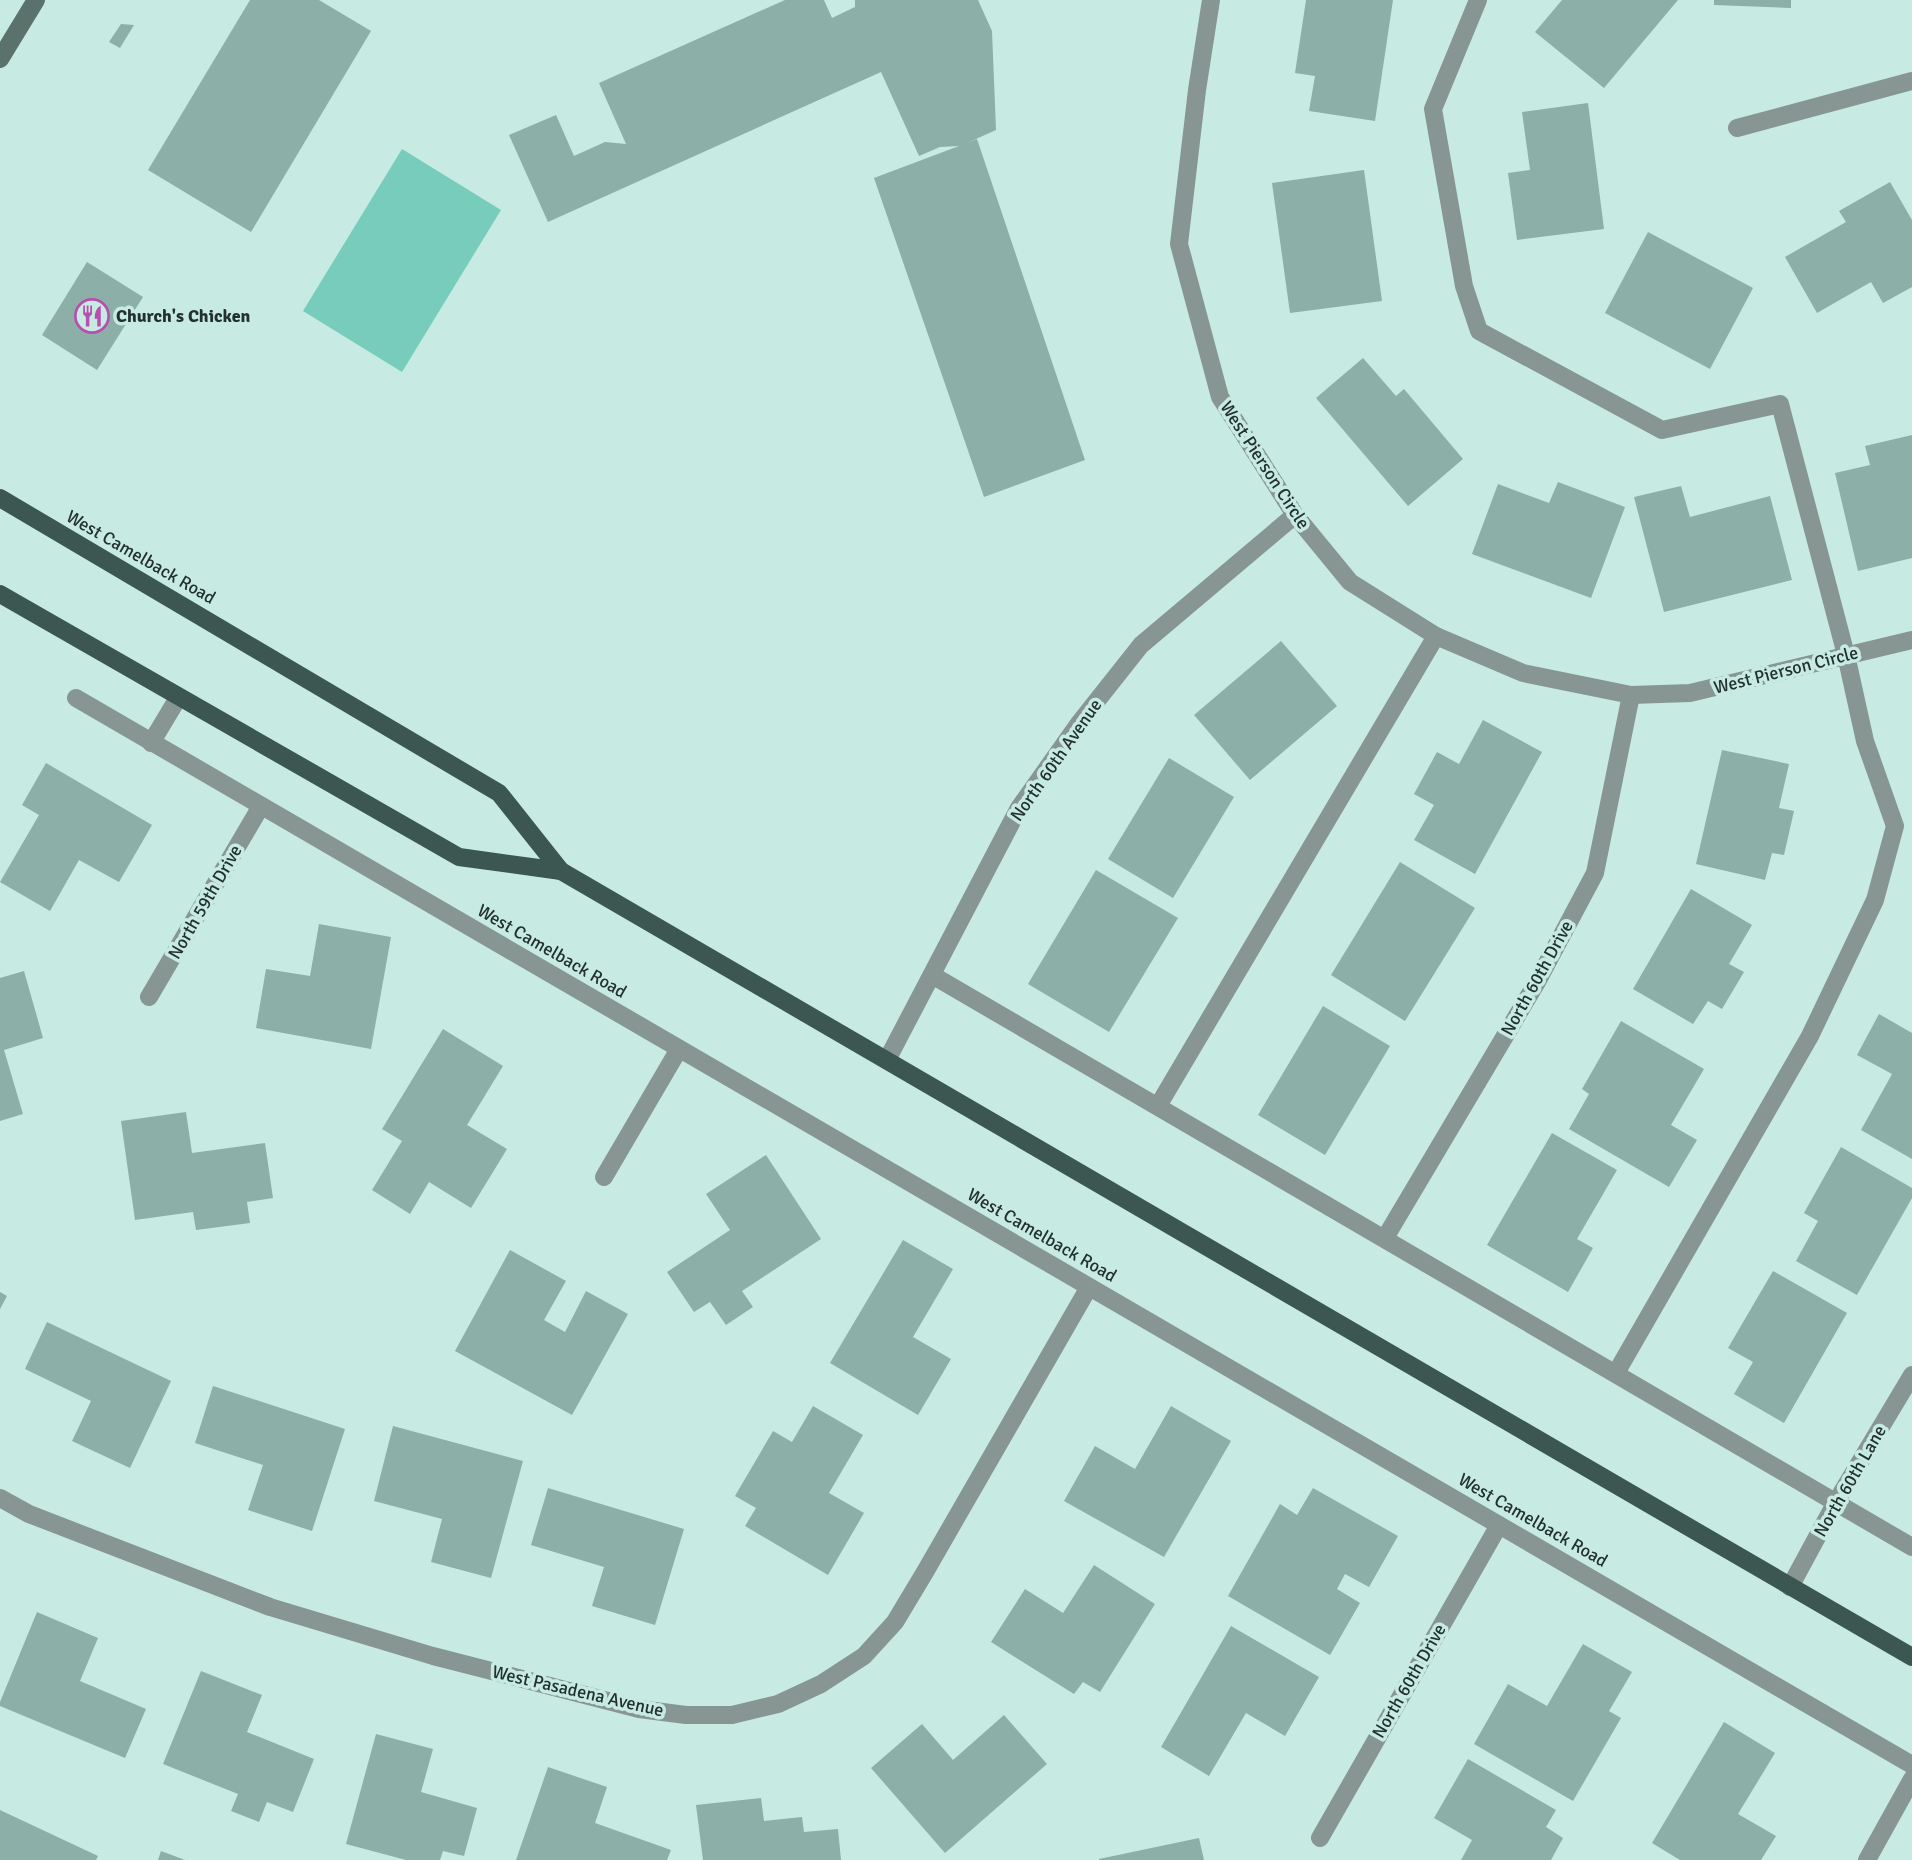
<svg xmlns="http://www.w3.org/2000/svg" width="1912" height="1860" font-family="Signika,sans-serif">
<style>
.green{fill:#77ccbc}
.building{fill:#8cafa7}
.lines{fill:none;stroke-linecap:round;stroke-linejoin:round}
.lane{stroke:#879692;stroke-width:18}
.street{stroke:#879692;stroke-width:18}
.secondary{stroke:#5b716c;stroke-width:18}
.primary{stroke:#3c5752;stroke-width:18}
.labels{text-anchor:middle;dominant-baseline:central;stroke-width:7;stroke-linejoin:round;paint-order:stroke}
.poi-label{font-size:18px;font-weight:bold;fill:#23312e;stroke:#c7ebe3;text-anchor:start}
.street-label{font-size:18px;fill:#23312e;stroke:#c7ebe3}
</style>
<rect width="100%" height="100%" fill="#c7ebe3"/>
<path class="green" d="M402,149L501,210L402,372L303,311Z"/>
<g class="building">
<path d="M250,0H319L371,31L251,232L148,170Z"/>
<path d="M785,0H824L832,18L855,7V0H978L992,31L996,130L967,143L977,139L1085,460L984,497L874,178L959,146L940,147L919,156L881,72L548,222L509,135L556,115L574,156L605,142L626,144L599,83Z"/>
<path d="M1306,0H1393L1375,121L1309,111L1315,76L1295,73Z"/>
<path d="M1562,0H1678L1604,88L1535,32Z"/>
<path d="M1714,0H1791V8L1714,5Z"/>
<path d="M121,24L134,25L120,48L109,42Z"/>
<path d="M1588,103L1604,229L1517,240L1508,173L1530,170L1522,112Z"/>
<path d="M1364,170L1382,301L1290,313L1272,183Z"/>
<path d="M1890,182L1912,220V287L1883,303L1871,282L1817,313L1785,257L1846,222L1839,211Z"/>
<path d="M1648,232L1753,288L1710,369L1605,313Z"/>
<path d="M87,262L143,297L97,370L42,335Z"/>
<path d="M1363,358L1396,396L1404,389L1463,459L1408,506L1316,398Z"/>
<path d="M1912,435V558L1858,571L1835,473L1870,465L1865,446Z"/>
<path d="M1558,482L1625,507L1591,598L1472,554L1498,484L1549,503Z"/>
<path d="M1681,486L1690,517L1770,496L1792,580L1664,612L1634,497Z"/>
<path d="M1281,641L1337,706L1250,780L1194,715Z"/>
<path d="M1483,720L1542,752L1475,874L1414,840L1434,805L1414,794L1437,752L1459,764Z"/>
<path d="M1722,750L1789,764L1779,808L1794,811L1784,855L1772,853L1765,880L1696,864Z"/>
<path d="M1169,758L1234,797L1173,898L1108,859Z"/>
<path d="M46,763L152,825L119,882L79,860L50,911L0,882L39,815L22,805Z"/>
<path d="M1400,862L1475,908L1405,1021L1331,975Z"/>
<path d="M1096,870L1178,918L1109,1032L1028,984Z"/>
<path d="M1691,889L1752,925L1729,964L1744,972L1722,1009L1708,1001L1693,1024L1633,989Z"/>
<path d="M319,924L391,937L371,1049L256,1028L266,969L310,976Z"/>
<path d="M24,971L43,1038L4,1050L23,1114L0,1121V978Z"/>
<path d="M1323,1006L1390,1046L1325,1155L1258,1115Z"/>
<path d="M1879,1014L1912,1033V1159L1861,1130L1892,1074L1857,1055Z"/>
<path d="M1621,1021L1704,1069L1671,1125L1697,1140L1669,1187L1569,1129L1589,1094L1582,1089Z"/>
<path d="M443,1029L503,1066L467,1125L507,1149L471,1208L429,1182L410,1214L372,1190L402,1141L382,1129Z"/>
<path d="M186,1112L192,1153L265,1143L273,1198L247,1202L250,1223L196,1230L193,1212L135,1220L121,1121Z"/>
<path d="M1552,1133L1617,1170L1577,1239L1593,1248L1568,1292L1487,1245Z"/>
<path d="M1841,1147L1912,1188V1198L1857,1295L1796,1261L1818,1221L1804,1213Z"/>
<path d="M766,1155L821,1239L742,1291L753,1307L726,1325L710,1302L694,1312L667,1272L730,1230L706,1194Z"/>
<path d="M903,1240L953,1269L913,1337L951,1359L918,1415L830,1363Z"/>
<path d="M510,1250L566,1281L544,1320L565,1332L586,1291L628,1314L572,1415L455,1351Z"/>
<path d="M1773,1271L1847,1313L1784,1423L1734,1394L1753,1362L1728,1348Z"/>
<path d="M0,1292L7,1296L0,1309Z"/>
<path d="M47,1322L171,1381L130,1468L72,1441L91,1401L25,1369Z"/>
<path d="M213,1386L345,1429L312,1531L248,1510L263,1465L195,1443Z"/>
<path d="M813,1406L863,1435L829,1493L864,1513L828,1575L745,1526L756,1508L735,1496L773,1431L792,1442Z"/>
<path d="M1171,1406L1231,1441L1164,1557L1064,1501L1095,1446L1135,1469Z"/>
<path d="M393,1426L523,1461L491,1578L431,1562L442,1519L374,1501Z"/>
<path d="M548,1488L684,1529L655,1625L592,1606L604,1567L531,1545Z"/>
<path d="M1313,1488L1398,1536L1369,1587L1345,1574L1337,1589L1360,1603L1330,1655L1228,1596L1280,1504L1297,1515Z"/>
<path d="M1094,1565L1155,1604L1100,1692L1083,1682L1074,1694L991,1642L1025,1589L1063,1613Z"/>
<path d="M37,1612L98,1638L80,1681L146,1709L125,1758L0,1706V1702Z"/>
<path d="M1231,1626L1319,1677L1285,1736L1246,1713L1209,1776L1161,1747Z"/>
<path d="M1583,1644L1632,1672L1609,1711L1621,1718L1573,1801L1474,1744L1508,1684L1547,1706Z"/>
<path d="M201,1671L262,1695L247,1732L314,1759L293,1812L267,1802L259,1822L231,1811L238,1794L163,1764Z"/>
<path d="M1004,1715L1047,1764L945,1853L871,1768L922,1724L953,1760Z"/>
<path d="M1724,1722L1775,1753L1738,1814L1776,1836L1761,1860H1680L1652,1843Z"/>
<path d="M376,1734L433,1749L421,1792L477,1808L464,1856L443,1851L440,1860H406L346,1844Z"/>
<path d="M1468,1759L1556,1810L1546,1827L1563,1838L1551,1860H1461L1472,1840L1434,1818Z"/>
<path d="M548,1767L607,1787L595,1823L671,1850L667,1860H516Z"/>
<path d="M761,1798L764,1821L802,1817L804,1832L838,1829L841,1860H703L696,1805Z"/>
<path d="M0,1810L98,1856L96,1860H0Z"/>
<path d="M1199,1838L1204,1860H1099V1859Z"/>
<path d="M161,1851L185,1860H158Z"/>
</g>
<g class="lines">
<g class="lane">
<path d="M1478,0L1433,109L1464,286L1479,331L1662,430L1780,404L1846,655L1865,741L1895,826L1875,900L1810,1036L1616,1373"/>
<path d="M1158,1106L1436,636"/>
</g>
<g class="street">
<path d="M1211,0L1197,90L1179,244L1220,397L1295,515L1350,582L1436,636L1523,673L1631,695L1690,693L1912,640"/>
<path d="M1737,128L1912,81"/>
<path d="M76,698L1912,1765"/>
<path d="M151,743L178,698"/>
<path d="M932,975L1912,1547"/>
<path d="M149,997L261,806"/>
<path d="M887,1060L1019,808L1080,722L1141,645L1295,515"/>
<path d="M604,1177L679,1049"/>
<path d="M1385,1238L1537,982L1595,873L1631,695"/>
<path d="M0,1498L29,1514L270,1607L433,1656L639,1709L686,1715H732L778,1704L821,1684L864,1656L895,1622L925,1572L1089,1287"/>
<path d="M1790,1587L1836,1502L1912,1375"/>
<path d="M1320,1838L1499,1525"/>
<path d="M1867,1860L1912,1779"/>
</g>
<path class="secondary" d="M0,59L36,0"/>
<g class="primary">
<path d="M0,498L499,793L561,871L1912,1657"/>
<path d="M0,594L459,857L561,871"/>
</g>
</g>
<defs>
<g id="restaurant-ring" transform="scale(1.75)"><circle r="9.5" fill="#c7ebe3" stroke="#b84eaf" stroke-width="1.5"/><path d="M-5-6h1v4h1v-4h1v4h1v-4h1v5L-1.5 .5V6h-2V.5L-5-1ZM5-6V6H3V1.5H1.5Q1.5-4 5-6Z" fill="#b84eaf"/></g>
</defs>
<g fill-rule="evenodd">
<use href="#restaurant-ring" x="92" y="316"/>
</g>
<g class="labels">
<g class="poi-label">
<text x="116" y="316">Church's Chicken</text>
</g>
<g class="street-label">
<text transform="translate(1265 465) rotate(57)">West Pierson Circle</text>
<text transform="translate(141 557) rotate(30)">West Camelback Road</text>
<text transform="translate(1786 670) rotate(-14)">West Pierson Circle</text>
<text transform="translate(1056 760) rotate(-55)">North 60th Avenue</text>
<text transform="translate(205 902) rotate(-60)">North 59th Drive</text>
<text transform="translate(552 951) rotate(30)">West Camelback Road</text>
<text transform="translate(1537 978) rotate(-61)">North 60th Drive</text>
<text transform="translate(1042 1235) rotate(30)">West Camelback Road</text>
<text transform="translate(1850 1481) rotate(-60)">North 60th Lane</text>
<text transform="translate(1533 1520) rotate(30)">West Camelback Road</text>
<text transform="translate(1409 1681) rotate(-60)">North 60th Drive</text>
<text transform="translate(578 1691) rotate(13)">West Pasadena Avenue</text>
</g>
</g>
</svg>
